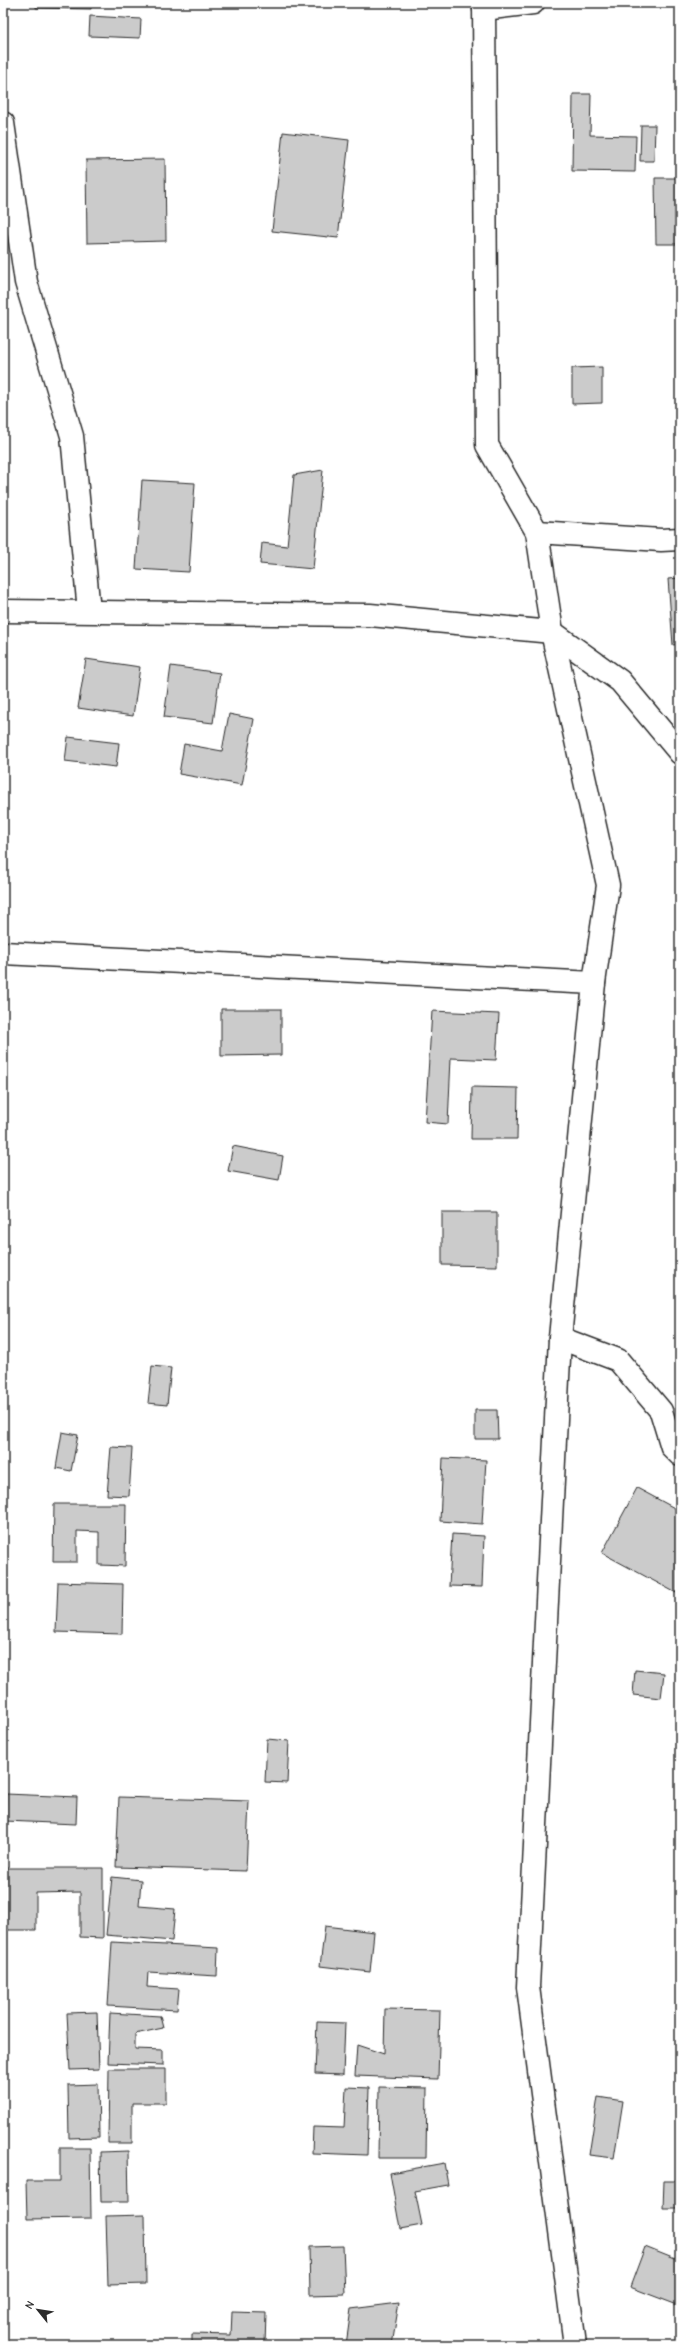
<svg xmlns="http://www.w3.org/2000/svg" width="683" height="2348" font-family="'Comic Neue',sans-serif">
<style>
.building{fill:#cbcbcb;stroke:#2b2b2b}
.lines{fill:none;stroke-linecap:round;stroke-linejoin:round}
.street-casing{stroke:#2b2b2b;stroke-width:25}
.street{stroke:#fff;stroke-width:22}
</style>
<rect width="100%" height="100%" fill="#fff"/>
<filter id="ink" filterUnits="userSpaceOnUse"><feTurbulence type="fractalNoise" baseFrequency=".025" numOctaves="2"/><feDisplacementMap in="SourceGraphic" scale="8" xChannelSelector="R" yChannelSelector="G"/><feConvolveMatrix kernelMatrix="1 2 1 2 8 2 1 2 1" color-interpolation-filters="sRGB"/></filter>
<g filter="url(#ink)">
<g class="building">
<path d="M36,3H91V9L36,8Z"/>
<path d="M90,16L141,19L140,38L89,36Z"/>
<path d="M573,94H591L590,135L636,136L635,172L572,171Z"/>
<path d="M641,125H655L654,161H640Z"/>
<path d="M283,132L349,140L338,238L272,231Z"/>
<path d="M165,159L166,241L87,243L86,160Z"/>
<path d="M655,178H680V244H656Z"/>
<path d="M602,367V403L572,404V368Z"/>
<path d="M323,470L313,569L260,564L262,543L287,546L294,475Z"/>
<path d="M142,480L195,483L189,572L136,569Z"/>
<path d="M680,578V644L673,645L668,579Z"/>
<path d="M86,659L140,667L133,716L78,708Z"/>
<path d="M171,666L220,673L213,723L164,717Z"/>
<path d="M229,714L254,719L242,785L179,774L184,744L222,751Z"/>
<path d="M68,737L119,743L116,767L65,761Z"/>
<path d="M221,1009H281V1055L221,1056Z"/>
<path d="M432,1011L499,1014L496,1060L451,1058L448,1124L425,1122Z"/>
<path d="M472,1087L518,1088L517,1139H471Z"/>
<path d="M233,1146L283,1156L279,1180L228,1171Z"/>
<path d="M442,1212H497V1266L442,1265Z"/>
<path d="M152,1366L171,1368L167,1405L148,1403Z"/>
<path d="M475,1410H497L498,1439H475Z"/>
<path d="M62,1432L78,1435L71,1471L56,1468Z"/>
<path d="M111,1447L132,1448L129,1496L107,1495Z"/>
<path d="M443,1458L486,1460L482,1524L440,1521Z"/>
<path d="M637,1488L680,1511V1595L602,1553Z"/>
<path d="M54,1504H126L125,1566L99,1565V1532L77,1531V1562H53Z"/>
<path d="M452,1534L484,1536L482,1587L449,1586Z"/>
<path d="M58,1582L123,1584L122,1634L56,1632Z"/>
<path d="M635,1670L664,1673L661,1698L633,1695Z"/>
<path d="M267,1739L289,1741L287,1783L265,1782Z"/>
<path d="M6,1794L77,1797L76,1824L5,1821Z"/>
<path d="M119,1797L249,1801L246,1871L116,1867Z"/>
<path d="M3,1868H103V1938L80,1937V1892L36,1893V1930H3Z"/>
<path d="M112,1877L141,1880L139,1906L175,1909L172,1941L106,1935Z"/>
<path d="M325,1926L374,1932L370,1972L320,1966Z"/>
<path d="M112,1942L218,1948L217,1976L148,1972L147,1987L179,1989L177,2010L108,2006Z"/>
<path d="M385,2009L440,2010L438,2079L355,2076L357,2045L384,2054Z"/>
<path d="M97,2012L99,2069L70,2070L67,2013Z"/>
<path d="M110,2013L160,2016L163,2028L135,2034V2049L163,2050V2065L108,2063Z"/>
<path d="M317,2022L345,2023L343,2075L315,2074Z"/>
<path d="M109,2069H166V2103H132V2143H108Z"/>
<path d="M98,2084L99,2137L69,2138L68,2085Z"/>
<path d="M346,2087L369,2088L367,2155L312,2153L313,2127L344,2128Z"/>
<path d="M379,2087L427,2088L426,2158H378Z"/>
<path d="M598,2097L623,2101L614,2158L589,2155Z"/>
<path d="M60,2148H90L91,2218L27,2219L26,2181H60Z"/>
<path d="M128,2151L129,2202H101L100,2152Z"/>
<path d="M444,2163L448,2185L415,2191L422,2225L400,2229L390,2173Z"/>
<path d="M664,2181H680V2208H663Z"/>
<path d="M145,2215L146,2284L108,2285L106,2216Z"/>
<path d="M343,2246L345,2294L310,2295L309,2247Z"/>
<path d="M645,2247L680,2261V2306L630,2287Z"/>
<path d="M399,2303L392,2345H346L351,2309Z"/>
<path d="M232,2312L266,2313L265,2345H192V2334L231,2335Z"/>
</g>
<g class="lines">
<g class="street-casing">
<g id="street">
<path d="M484,3L487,445L537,532L552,632L608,885L594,983"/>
<path d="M484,9L533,3"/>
<path d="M3,123L26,282L72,436L89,611"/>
<path d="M537,532L661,540L680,539"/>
<path d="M3,611L370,615L552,632L620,681L680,753"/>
<path d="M3,953L594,983L560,1338L528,1987L575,2345"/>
<path d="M560,1338L618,1360L661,1411L672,1447L680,1455"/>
</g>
</g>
<use href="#street" class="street"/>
</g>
</g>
<rect width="683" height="2348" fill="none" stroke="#fff" stroke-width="16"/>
<rect x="8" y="8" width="667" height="2332" fill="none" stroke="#2b2b2b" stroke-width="1.5" filter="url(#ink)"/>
<g transform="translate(38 2310) rotate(300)" stroke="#ffffff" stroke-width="3" paint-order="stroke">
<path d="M0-3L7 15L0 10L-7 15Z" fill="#2b2b2b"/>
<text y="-6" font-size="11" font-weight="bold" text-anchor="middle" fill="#2b2b2b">N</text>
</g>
</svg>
